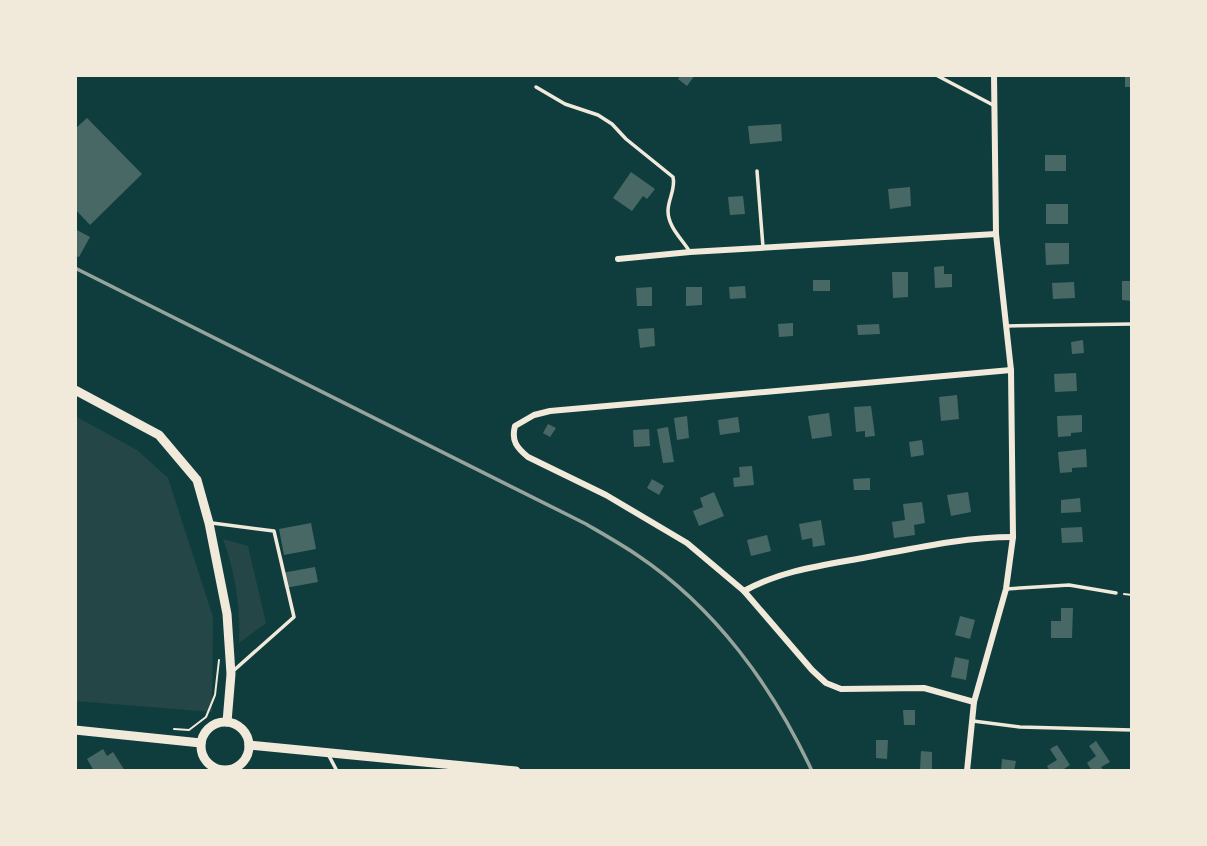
<svg xmlns="http://www.w3.org/2000/svg" width="1207" height="846" font-family="Montserrat,sans-serif">
<style>
.green{fill:#244646}
.building{fill:#486865}
.lines{fill:none;stroke-linecap:round;stroke-linejoin:round}
.path{stroke:#f1e9da;stroke-width:2}
.service{stroke:#f1e9da;stroke-width:3.5}
.minor{stroke:#f1e9da;stroke-width:6}
.secondary{stroke:#f1e9da;stroke-width:9}
.rail{stroke:#97a49c;stroke-width:3.5}
</style>
<rect width="100%" height="100%" fill="#0f3d3e"/>
<g class="green">
<path d="M75,416L137,450L168,478L213,617L212,712L75,701Z"/>
<path d="M223,539L248,546L266,623L239,643C241,609 235,571 223,539Z"/>
</g>
<g class="building">
<path d="M681,75H695L687,86L678,79Z"/>
<rect x="1125" y="75" width="7" height="12"/>
<path d="M87,118L142,174L90,225L75,209V129Z"/>
<path d="M781,124L782,141L750,144L748,126Z"/>
<rect x="1045" y="155" width="21" height="16"/>
<path d="M631,172L655,189L647,199L643,196L632,211L613,198Z"/>
<path d="M910,187L911,206L890,209L888,189Z"/>
<path d="M743,196L745,214L730,215L728,197Z"/>
<rect x="1046" y="204" width="22" height="20"/>
<path d="M75,229L90,237L79,257L75,256Z"/>
<path d="M1045,243H1069V264L1046,265Z"/>
<path d="M944,266V274H952V287L935,288L934,267Z"/>
<path d="M892,272H908V297L893,298Z"/>
<rect x="813" y="280" width="17" height="11"/>
<path d="M1122,281H1132V301L1122,300Z"/>
<path d="M1074,282L1075,298L1053,299L1052,283Z"/>
<path d="M745,286L746,298L730,299L729,287Z"/>
<path d="M652,287V306H637L636,288Z"/>
<path d="M686,287H702V305L686,306Z"/>
<path d="M793,323V336L779,337L778,324Z"/>
<path d="M879,324L880,334L858,335L857,325Z"/>
<path d="M654,328L655,346L640,348L638,329Z"/>
<path d="M1083,340L1084,353L1072,354L1071,342Z"/>
<path d="M1076,373L1077,391L1055,392L1054,374Z"/>
<path d="M957,395L959,419L941,421L939,397Z"/>
<path d="M871,406L875,436L865,437V431L856,432L854,407Z"/>
<path d="M829,413L832,436L812,439L808,416Z"/>
<path d="M1082,415V432L1071,433V436L1058,437L1057,416Z"/>
<path d="M687,416L689,438L677,440L674,418Z"/>
<path d="M738,417L740,432L720,435L718,420Z"/>
<path d="M548,424L556,428L550,437L543,433Z"/>
<path d="M668,427L674,462L663,463L657,429Z"/>
<path d="M649,429L650,446L634,447L633,430Z"/>
<path d="M922,440L924,455L911,457L909,442Z"/>
<path d="M1086,449L1087,467L1072,468V472L1060,473L1058,452Z"/>
<path d="M752,466L754,485L734,487L733,478L740,477L739,467Z"/>
<path d="M870,478V490H854L853,479Z"/>
<path d="M652,479L664,486L659,495L647,488Z"/>
<path d="M714,492L724,516L699,526L693,511L703,507L700,498Z"/>
<path d="M968,492L971,512L951,516L947,495Z"/>
<path d="M1080,498L1081,512L1061,513V500Z"/>
<path d="M922,502L925,523L914,525L915,535L894,538L892,522L905,520L903,504Z"/>
<path d="M821,520L825,545L813,547L812,538L802,540L799,524Z"/>
<path d="M311,523L316,549L284,555L279,529Z"/>
<path d="M1082,527L1083,542L1062,543L1061,528Z"/>
<path d="M767,535L771,551L751,556L747,540Z"/>
<path d="M315,567L318,582L285,588L282,573Z"/>
<path d="M1061,608H1073L1072,638H1051V621H1061Z"/>
<path d="M960,616L975,620L970,639L955,635Z"/>
<path d="M955,657L969,660L966,680L951,677Z"/>
<path d="M903,710H915V725H904Z"/>
<path d="M876,740H888L887,759L876,758Z"/>
<path d="M1096,741L1110,762L1101,767L1104,771H1092L1087,763L1096,756L1089,746Z"/>
<path d="M1057,745L1070,765L1061,771H1050L1047,766L1057,760L1050,749Z"/>
<path d="M103,749L107,756L113,752L125,771H94L87,759Z"/>
<path d="M921,751L932,752V769H920Z"/>
<path d="M1002,759L1016,761L1014,771H1001Z"/>
</g>
<g class="lines">
<g class="path">
<path d="M1124,594L1132,595"/>
<path d="M174,729L189,730L206,717L215,695L219,660"/>
</g>
<g class="service">
<path d="M936,75L993,105"/>
<path d="M536,87L565,104L598,115L612,124L626,139L673,177C676,189 668,199 668,211C668,227 682,239 690,252"/>
<path d="M757,171L763,247"/>
<path d="M1006,326L1132,324"/>
<path d="M212,523L274,531L294,617L232,672"/>
<path d="M1006,589L1069,585L1116,593"/>
<path d="M973,721L1020,727L1132,730"/>
<path d="M328,754L337,771"/>
</g>
<g class="minor">
<path d="M618,259L690,252L996,234"/>
<path d="M744,591C782,570 825,565 868,557C916,548 964,537 1013,537"/>
<path d="M974,702L924,688L841,689L826,683L812,670L744,591L687,543L606,495L528,457C517,448 511,441 515,426L534,415L550,411L1011,370"/>
<path d="M967,771L974,702L1006,589L1013,537L1011,370L996,234L994,75"/>
</g>
<g class="secondary">
<path d="M75,390L159,435L197,480L209,523L227,614L231,674L227,722"/>
<circle cx="225" cy="746" r="24"/>
<path d="M75,730L201,743"/>
<path d="M249,745L516,771"/>
</g>
<path class="rail" d="M75,268L586,524C603,534 621,544 637,555C715,607 773,687 812,771"/>
</g>
<rect width="1207" height="846" fill="none" stroke="#f1e9da" stroke-width="154"/>
</svg>
